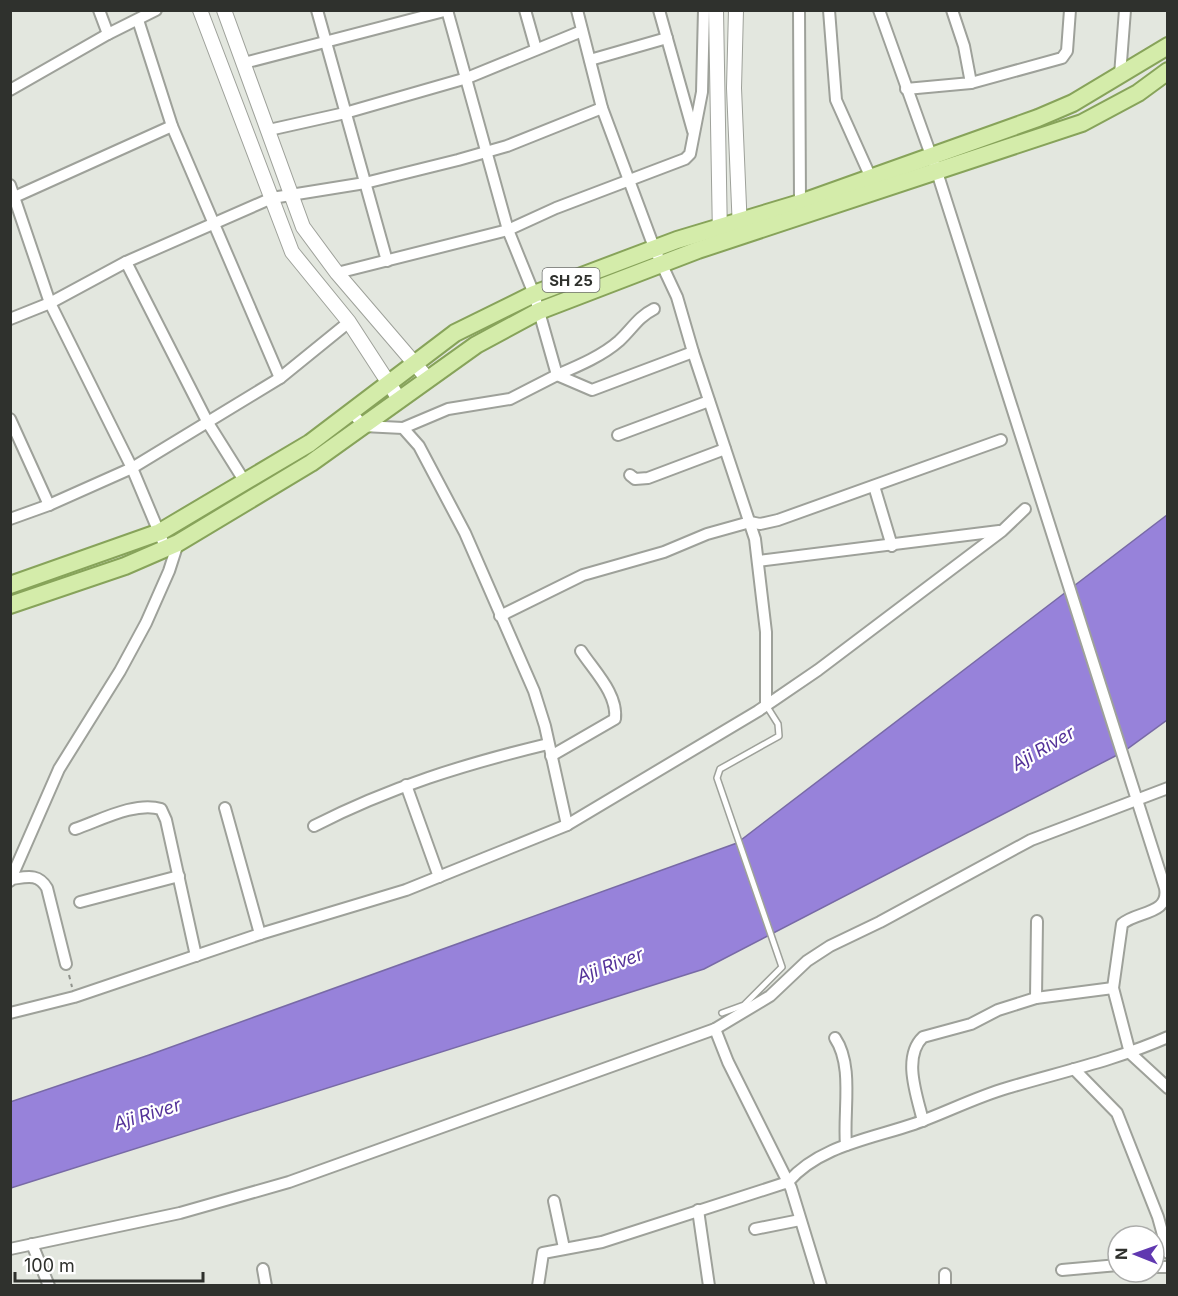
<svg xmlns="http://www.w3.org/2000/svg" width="1178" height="1296" font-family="Inter,sans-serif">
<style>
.water{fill:#9782da;stroke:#786aa6;stroke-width:1.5}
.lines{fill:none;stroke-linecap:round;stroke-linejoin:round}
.service-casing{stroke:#9ea19a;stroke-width:8}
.minor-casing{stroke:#9ea19a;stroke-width:14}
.tertiary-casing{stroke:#9ea19a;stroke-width:16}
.primary-casing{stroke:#87a35a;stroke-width:20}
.path{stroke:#90938d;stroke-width:2;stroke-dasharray:4.5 4.5;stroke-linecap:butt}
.service{stroke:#fff;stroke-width:5}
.minor{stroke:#fff;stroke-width:10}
.tertiary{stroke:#fff;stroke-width:14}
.primary{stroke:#d4ecaa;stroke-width:16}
.labels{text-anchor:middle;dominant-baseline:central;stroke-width:4.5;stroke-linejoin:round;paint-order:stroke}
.shield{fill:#fff;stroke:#6d6f6c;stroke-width:1.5}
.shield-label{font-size:15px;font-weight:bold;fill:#2f312d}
.water-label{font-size:18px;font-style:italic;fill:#543299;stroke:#fff}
</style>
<rect width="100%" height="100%" fill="#e3e7df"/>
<path class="water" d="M1167,515V720L1123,752L704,969L11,1188L10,1102L149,1055L737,843Z"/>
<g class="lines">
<g class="service-casing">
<path id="service" d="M722,1013L744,1005L782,967L717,778L720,769L779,736L778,724L766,705"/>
</g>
<g class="minor-casing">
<g id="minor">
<path d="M99,10L108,34"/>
<path d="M317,10L387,261"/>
<path d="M525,10L536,49"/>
<path d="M577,10L602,108L655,250L677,297L693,352L755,539L766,632V705"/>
<path d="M659,10L693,131"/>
<path d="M799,10L800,203"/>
<path d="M829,10L836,100L871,178"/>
<path d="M879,10L937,172L1165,888C1170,915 1136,911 1122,924L1113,988L1130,1053L1168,1088"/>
<path d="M138,20L172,126L280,378"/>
<path d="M590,60L667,38"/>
<path d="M244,63L448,10"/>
<path d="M1120,75L1125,10"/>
<path d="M971,83L1062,58L1067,51L1070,10"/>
<path d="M906,89L971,83L964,46L952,10"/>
<path d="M10,90L108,34L156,10"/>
<path d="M269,130L345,113L467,78L582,31"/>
<path d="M10,185L50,303L132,468L166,549"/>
<path d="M10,199L172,126"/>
<path d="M126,262L208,423L245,482"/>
<path d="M337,273L508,230L556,208L685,159L690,154L702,92L704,10"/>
<path d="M10,319L50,303L126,262L272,198L365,183L458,160L507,146L602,108"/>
<path d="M557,375L592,390L693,352"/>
<path d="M557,375C578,366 602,356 619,341C632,329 638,317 654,309"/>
<path d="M352,412L363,426L403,428L419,446L465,533L534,691L545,726L567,825"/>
<path d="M10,419L49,505"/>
<path d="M403,428L448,409L510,399L557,375L534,294L508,230L447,10"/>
<path d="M618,435L709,401"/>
<path d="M630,475L635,479L648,478L725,449"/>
<path d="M874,486L892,546"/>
<path d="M10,519L49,505L132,468L280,378L349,322"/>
<path d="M758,561L999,531"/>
<path d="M500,616L583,575L664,552L707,534L750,522L760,524L778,520L1001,440"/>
<path d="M551,756L615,719C618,694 594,671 581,651"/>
<path d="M406,785L439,877"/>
<path d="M225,808L260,934"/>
<path d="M314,826C390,787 465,764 548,744"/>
<path d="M75,829C99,821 135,801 161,809L166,820L196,956"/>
<path d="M11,879C27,877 38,873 47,888L66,964"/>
<path d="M10,881L59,769L120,671L146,623L169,571L178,543"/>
<path d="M80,902L179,876"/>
<path d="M1036,998L1037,921"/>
<path d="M10,1013L74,997L260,934L406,890L567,825L758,711L818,670L1002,531L1025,509"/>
<path d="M715,1029L728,1062L791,1188L821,1286"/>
<path d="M835,1038C854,1066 843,1112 846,1145"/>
<path d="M1074,1069L1117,1113L1158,1217L1168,1253"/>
<path d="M923,1121C917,1096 902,1057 923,1037L971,1024L998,1010L1036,998L1113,988"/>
<path d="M554,1201L564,1248"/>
<path d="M698,1210L709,1286"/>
<path d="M755,1229L800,1220"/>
<path d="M32,1244L49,1286"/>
<path d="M10,1249L180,1213L289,1182L715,1029L770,996L807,961L830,946L880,922L1031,840L1168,788"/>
<path d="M1154,1267H1168"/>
<path d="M263,1269L266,1286"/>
<path d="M1062,1270L1118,1265"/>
<path d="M945,1274V1286"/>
<path d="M538,1286L543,1253L602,1242L788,1182C819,1146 870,1139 914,1124C945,1113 976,1097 1007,1088C1061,1072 1116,1060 1168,1037"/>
</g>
</g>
<g class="tertiary-casing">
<g id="tertiary">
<path d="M200,10L292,252L349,322L399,399"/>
<path d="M224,10L303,227L337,273L427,378"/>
<path d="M716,10L720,237"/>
<path d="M736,10L734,88L740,230"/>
</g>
</g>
<g class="primary-casing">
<g id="primary">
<path d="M10,585L160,532L310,443L455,333L534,294L677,240L800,203L1038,118L1073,103L1168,46"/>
<path d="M10,605L125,566L178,543L311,463L476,345L539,311L698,250L1082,123L1138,93L1168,71"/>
</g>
</g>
<path class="path" d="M69,975L72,987"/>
<use href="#service" class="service"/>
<use href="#minor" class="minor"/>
<use href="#tertiary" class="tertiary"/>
<use href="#primary" class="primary"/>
</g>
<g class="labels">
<rect class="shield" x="542.5" y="268" width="57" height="24" rx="4.5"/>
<g class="shield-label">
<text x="571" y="280">SH 25</text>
</g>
<g class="water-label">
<text transform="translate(1043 748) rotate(-30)">Aji River</text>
<text transform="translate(610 965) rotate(-20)">Aji River</text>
<text transform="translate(147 1114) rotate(-17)">Aji River</text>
</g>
</g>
<rect width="1178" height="1296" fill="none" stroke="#2f312d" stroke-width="24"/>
<g transform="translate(1136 1254) rotate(271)"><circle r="28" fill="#ffffff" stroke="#acadab" stroke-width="1.5"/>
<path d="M0-4.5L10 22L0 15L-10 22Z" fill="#6038b0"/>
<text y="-9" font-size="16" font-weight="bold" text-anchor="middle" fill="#2f312d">N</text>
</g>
<path d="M15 1272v9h188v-9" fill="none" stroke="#2f312d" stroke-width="3"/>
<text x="24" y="1272" font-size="18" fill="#2f312d" stroke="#ffffff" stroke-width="4.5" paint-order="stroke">100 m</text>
</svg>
